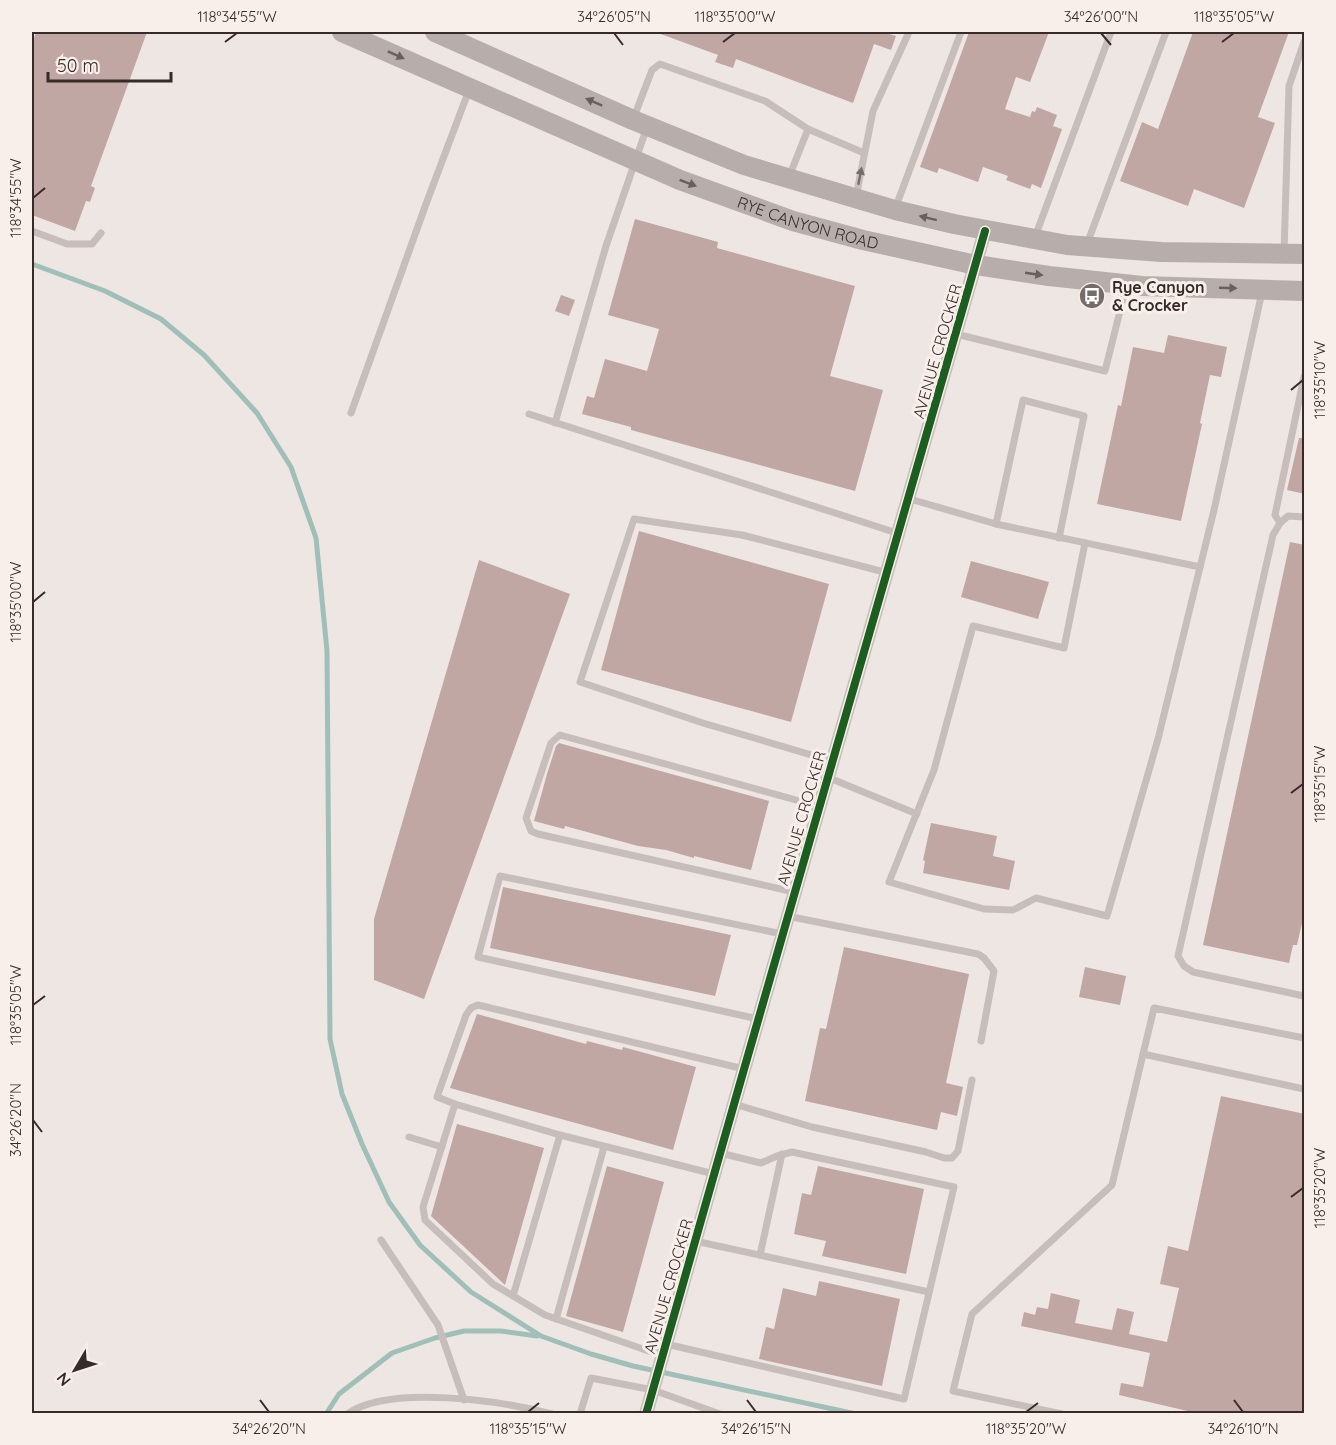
<svg xmlns="http://www.w3.org/2000/svg" width="1336" height="1445" font-family="Quicksand,sans-serif">
<style>
.lines{fill:none;stroke-linecap:round;stroke-linejoin:round}
.stream{stroke:#9fbfb8;stroke-width:5}
.building{fill:#c1a7a4}
.service{stroke:#c7bebb;stroke-width:7}
.minor{stroke:#c7bebb;stroke-width:14}
.secondary{stroke:#b7aeac;stroke-width:20}
.cycleway-casing{stroke:#f9efea;stroke-width:11}
.cycleway{stroke:#1b5e20;stroke-width:8}
.oneway{fill:#6a5f5d}
.oneway2{fill:#786d6b}
.ticks{fill:none;stroke:#372b29;stroke-width:2}
.labels{text-anchor:middle;dominant-baseline:central;stroke-width:6;stroke-linejoin:round;paint-order:stroke}
.street-label{font-size:16px;fill:#372b29;stroke:#f9efea}
.poi-label{font-size:16px;font-weight:bold;fill:#372b29;stroke:#f9efea;text-anchor:start}
.neatline{fill:none;stroke:#372b29;stroke-width:2}
.ticks-label{font-size:15px;text-anchor:middle;fill:#372b29}
</style>
<rect width="100%" height="100%" fill="#eee6e2"/>
<g class="lines">
<g class="stream">
<path d="M32,264L105,291L161,319L204,355L257,413L291,467L316,538L327,651L330,1039L342,1094L362,1144L389,1202L420,1245L471,1292L541,1336L591,1354L633,1366L856,1414"/>
<path d="M326,1414L339,1394L392,1353L435,1338L464,1331H501L537,1336"/>
</g>
</g>
<g class="building">
<path d="M36,32H147L91,186L95,188L90,202L86,201L75,231L32,215V44Z"/>
<path d="M659,32H883L896,36L891,50L874,44L853,103L736,59L733,68L715,62L718,55L658,33Z"/>
<path d="M969,32H1049L1030,82L1016,77L1005,109L1030,117L1032,111L1035,112L1037,107L1057,115L1053,126L1062,129L1041,188L1032,184L1030,189L1006,180L1008,176L983,167L978,182L939,168L937,173L920,167Z"/>
<path d="M1193,32H1289L1258,117L1275,123L1244,208L1194,189L1188,206L1120,181L1142,122L1158,129Z"/>
<path d="M635,219L718,242L717,248L855,286L830,376L883,390L855,491L631,430V427L582,414L587,396L594,398L605,359L647,371L659,329L608,315Z"/>
<path d="M561,295L575,300L569,316L555,311Z"/>
<path d="M1168,335L1227,347L1221,377L1210,375L1200,423L1202,424L1181,521L1097,504L1118,405L1121,406L1133,347L1164,353Z"/>
<path d="M1299,438H1305V494L1287,490Z"/>
<path d="M639,531L829,584L791,722L601,670Z"/>
<path d="M1290,542L1305,545V910L1297,945H1293L1289,963L1203,945Z"/>
<path d="M479,560L570,594L424,999L374,980V919Z"/>
<path d="M971,561L1049,582L1038,619L961,597Z"/>
<path d="M559,743L769,801L751,870L694,856V858L666,850L638,846L565,826L564,829L534,821L547,774L556,746Z"/>
<path d="M931,823L997,836L993,856L1015,861L1009,890L923,873L925,861L923,860Z"/>
<path d="M503,887L731,935L715,996L490,948Z"/>
<path d="M844,947L969,974L946,1083L963,1087L957,1116L941,1112L937,1130L805,1101L820,1028L826,1029Z"/>
<path d="M1085,967L1126,976L1120,1005L1079,997Z"/>
<path d="M477,1014L586,1044L587,1041L622,1050L623,1047L696,1067L673,1150L450,1088Z"/>
<path d="M1221,1096L1305,1114V1413H1196L1119,1395L1121,1383L1143,1387L1150,1353L1021,1326L1024,1312L1035,1315L1037,1307L1048,1309L1051,1293L1080,1300L1075,1323L1112,1330L1117,1308L1134,1312L1129,1334L1167,1342L1179,1288L1160,1284L1168,1246L1188,1251Z"/>
<path d="M457,1124L544,1148L505,1285L431,1216Z"/>
<path d="M607,1166L664,1182L623,1332L566,1316Z"/>
<path d="M818,1166L924,1189L906,1274L822,1256L826,1241L794,1234L802,1193L811,1195Z"/>
<path d="M819,1281L900,1299L882,1386L759,1359L766,1327L774,1329L783,1288L816,1296Z"/>
</g>
<g class="lines">
<g class="service">
<path d="M634,117L652,70L660,64L765,101L808,129L864,153"/>
<path d="M789,177L808,129"/>
<path d="M856,197L873,111L909,32"/>
<path d="M895,209L961,32"/>
<path d="M32,231L67,244H92L101,233"/>
<path d="M1035,237L1111,32"/>
<path d="M1087,244L1166,32"/>
<path d="M1284,253L1289,86L1304,42"/>
<path d="M956,334L1105,371L1126,287"/>
<path d="M351,413L426,204L469,90"/>
<path d="M529,414L900,534"/>
<path d="M555,423L606,246L647,127"/>
<path d="M910,499L996,524L1200,567"/>
<path d="M1304,517L1288,516L1280,523L1273,535L1178,956L1184,966L1193,972L1304,996"/>
<path d="M1280,523L1275,515L1304,377"/>
<path d="M996,524L1023,400L1084,416L1059,538"/>
<path d="M1085,543L1064,648L973,626L934,770L889,882L984,909L1013,910L1036,898L1107,916L1158,739L1214,510L1262,292"/>
<path d="M832,761L703,723L580,682L634,519L742,535L888,573"/>
<path d="M827,777L917,814"/>
<path d="M794,892L538,834L531,831L526,818L551,743L560,735L818,806"/>
<path d="M787,916L978,954L984,958L994,971L981,1041"/>
<path d="M758,1019L478,957L500,876L782,934"/>
<path d="M1143,1054L1304,1089"/>
<path d="M455,1104L560,1135L714,1174"/>
<path d="M734,1104L812,1127L926,1152L944,1158H952L958,1151L972,1080"/>
<path d="M409,1137L442,1147"/>
<path d="M381,1240L438,1325L464,1400"/>
<path d="M695,1241L929,1292"/>
<path d="M760,1255L782,1154"/>
<path d="M513,1296L560,1135"/>
<path d="M556,1319L604,1147"/>
<path d="M666,1344L904,1399L954,1187L792,1152L777,1156L761,1163L720,1153"/>
<path d="M663,1356L545,1315L493,1284L425,1220L423,1207L455,1104L437,1097L466,1015L471,1008L478,1005L744,1069"/>
<path d="M347,1414C390,1384 502,1401 552,1414"/>
<path d="M580,1414L591,1378L653,1390L720,1414"/>
<path d="M1062,1414L953,1391L972,1314L1112,1185L1154,1008L1304,1038"/>
</g>
<path class="minor" d="M646,1414C757,1019 873,625 985,231"/>
<g class="secondary">
<path id="s1" d="M342,32L680,180L793,221L863,240L976,265L1049,276L1142,286L1304,291"/>
<path d="M435,32L633,120L744,165L895,210L954,224L1067,245L1161,252L1304,254"/>
</g>
<g class="cycleway-casing">
<path id="cycleway" d="M646,1414C757,1019 873,625 985,231"/>
</g>
<use href="#cycleway" class="cycleway"/>
</g>
<defs><path id="oneway-solid" d="M-6-.8H1V-3.2L6.5 0L1 3.2V.8H-6Z" transform="scale(1.5)"/></defs>
<g class="oneway">
<use href="#oneway-solid" transform="translate(396 55) rotate(24)"/>
<use href="#oneway-solid" transform="translate(594 102) rotate(-156)"/>
<use href="#oneway-solid" transform="translate(688 183) rotate(21)"/>
<use href="#oneway-solid" transform="translate(928 218) rotate(-166)"/>
<use href="#oneway-solid" transform="translate(1034 274) rotate(8)"/>
<use href="#oneway-solid" transform="translate(1228 288) rotate(2)"/>
</g>
<use class="oneway2" href="#oneway-solid" transform="translate(860 176) rotate(-79)"/>
<path class="ticks" d="M614,33L623,45M1101,33L1111,45M225,42L237,33M723,42L735,33M1222,42L1234,33M33,198L45,188M1291,390L1303,380M33,602L45,592M1291,793L1303,784M33,1005L45,996M33,1120L42,1132M1291,1197L1303,1188M260,1400L269,1412M747,1400L756,1412M1234,1400L1243,1412M528,1412L539,1403M1026,1412L1038,1403"/>
<defs>
<g id="bus-disc" transform="scale(1.35)"><circle r="9.5" fill="#776c6a" stroke="#f9efea"/><path d="M-5-6H5V4H4V6H2V4H-2V6H-4V4H-5ZM-3.5-4V0h7V-4ZM-3.5 1.2v1.5H-2V1.2ZM2 1.2v1.5H3.5V1.2Z" fill="#fff"/></g>
</defs>
<g fill-rule="evenodd">
<use href="#bus-disc" x="1092" y="296"/>
</g>
<g class="labels">
<g class="street-label">
<text stroke="none"><textPath href="#s1" startOffset="504">RYE CANYON ROAD</textPath></text>
<text transform="translate(937 351) rotate(-74)">AVENUE CROCKER</text>
<text transform="translate(801 818) rotate(-74)">AVENUE CROCKER</text>
<text transform="translate(668 1286) rotate(-74)">AVENUE CROCKER</text>
</g>
<g class="poi-label">
<text x="1112" y="287">Rye Canyon<tspan x="1112" dy="18">&amp; Crocker</tspan></text>
</g>
</g>
<rect width="1336" height="1445" fill="none" stroke="#f9efea" stroke-width="66"/>
<g transform="translate(75 1370) rotate(231)" stroke="#f9efea" stroke-width="4.5" paint-order="stroke">
<path d="M0-4.5L10 22L0 15L-10 22Z" fill="#372b29"/>
<text y="-9" font-size="16" font-weight="bold" text-anchor="middle" fill="#372b29">N</text>
</g>
<path d="M48 72v9h123v-9" fill="none" stroke="#372b29" stroke-width="3"/>
<text x="57" y="72" font-size="18" fill="#372b29" stroke="#f9efea" stroke-width="4.5" paint-order="stroke">50 m</text>
<rect x="33" y="33" width="1270" height="1379" class="neatline"/>
<g class="ticks-label">
<text x="237" y="22">118°34'55"W</text>
<text x="614" y="22">34°26'05"N</text>
<text x="735" y="22">118°35'00"W</text>
<text x="1101" y="22">34°26'00"N</text>
<text x="1234" y="22">118°35'05"W</text>
<text transform="translate(16 198) rotate(-90)" y="5">118°34'55"W</text>
<text transform="translate(1320 380) rotate(-90)" y="5">118°35'10"W</text>
<text transform="translate(16 602) rotate(-90)" y="5">118°35'00"W</text>
<text transform="translate(1320 784) rotate(-90)" y="5">118°35'15"W</text>
<text transform="translate(16 1005) rotate(-90)" y="5">118°35'05"W</text>
<text transform="translate(16 1120) rotate(-90)" y="5">34°26'20"N</text>
<text transform="translate(1320 1188) rotate(-90)" y="5">118°35'20"W</text>
<text x="269" y="1434">34°26'20"N</text>
<text x="528" y="1434">118°35'15"W</text>
<text x="756" y="1434">34°26'15"N</text>
<text x="1026" y="1434">118°35'20"W</text>
<text x="1243" y="1434">34°26'10"N</text>
</g>
</svg>
